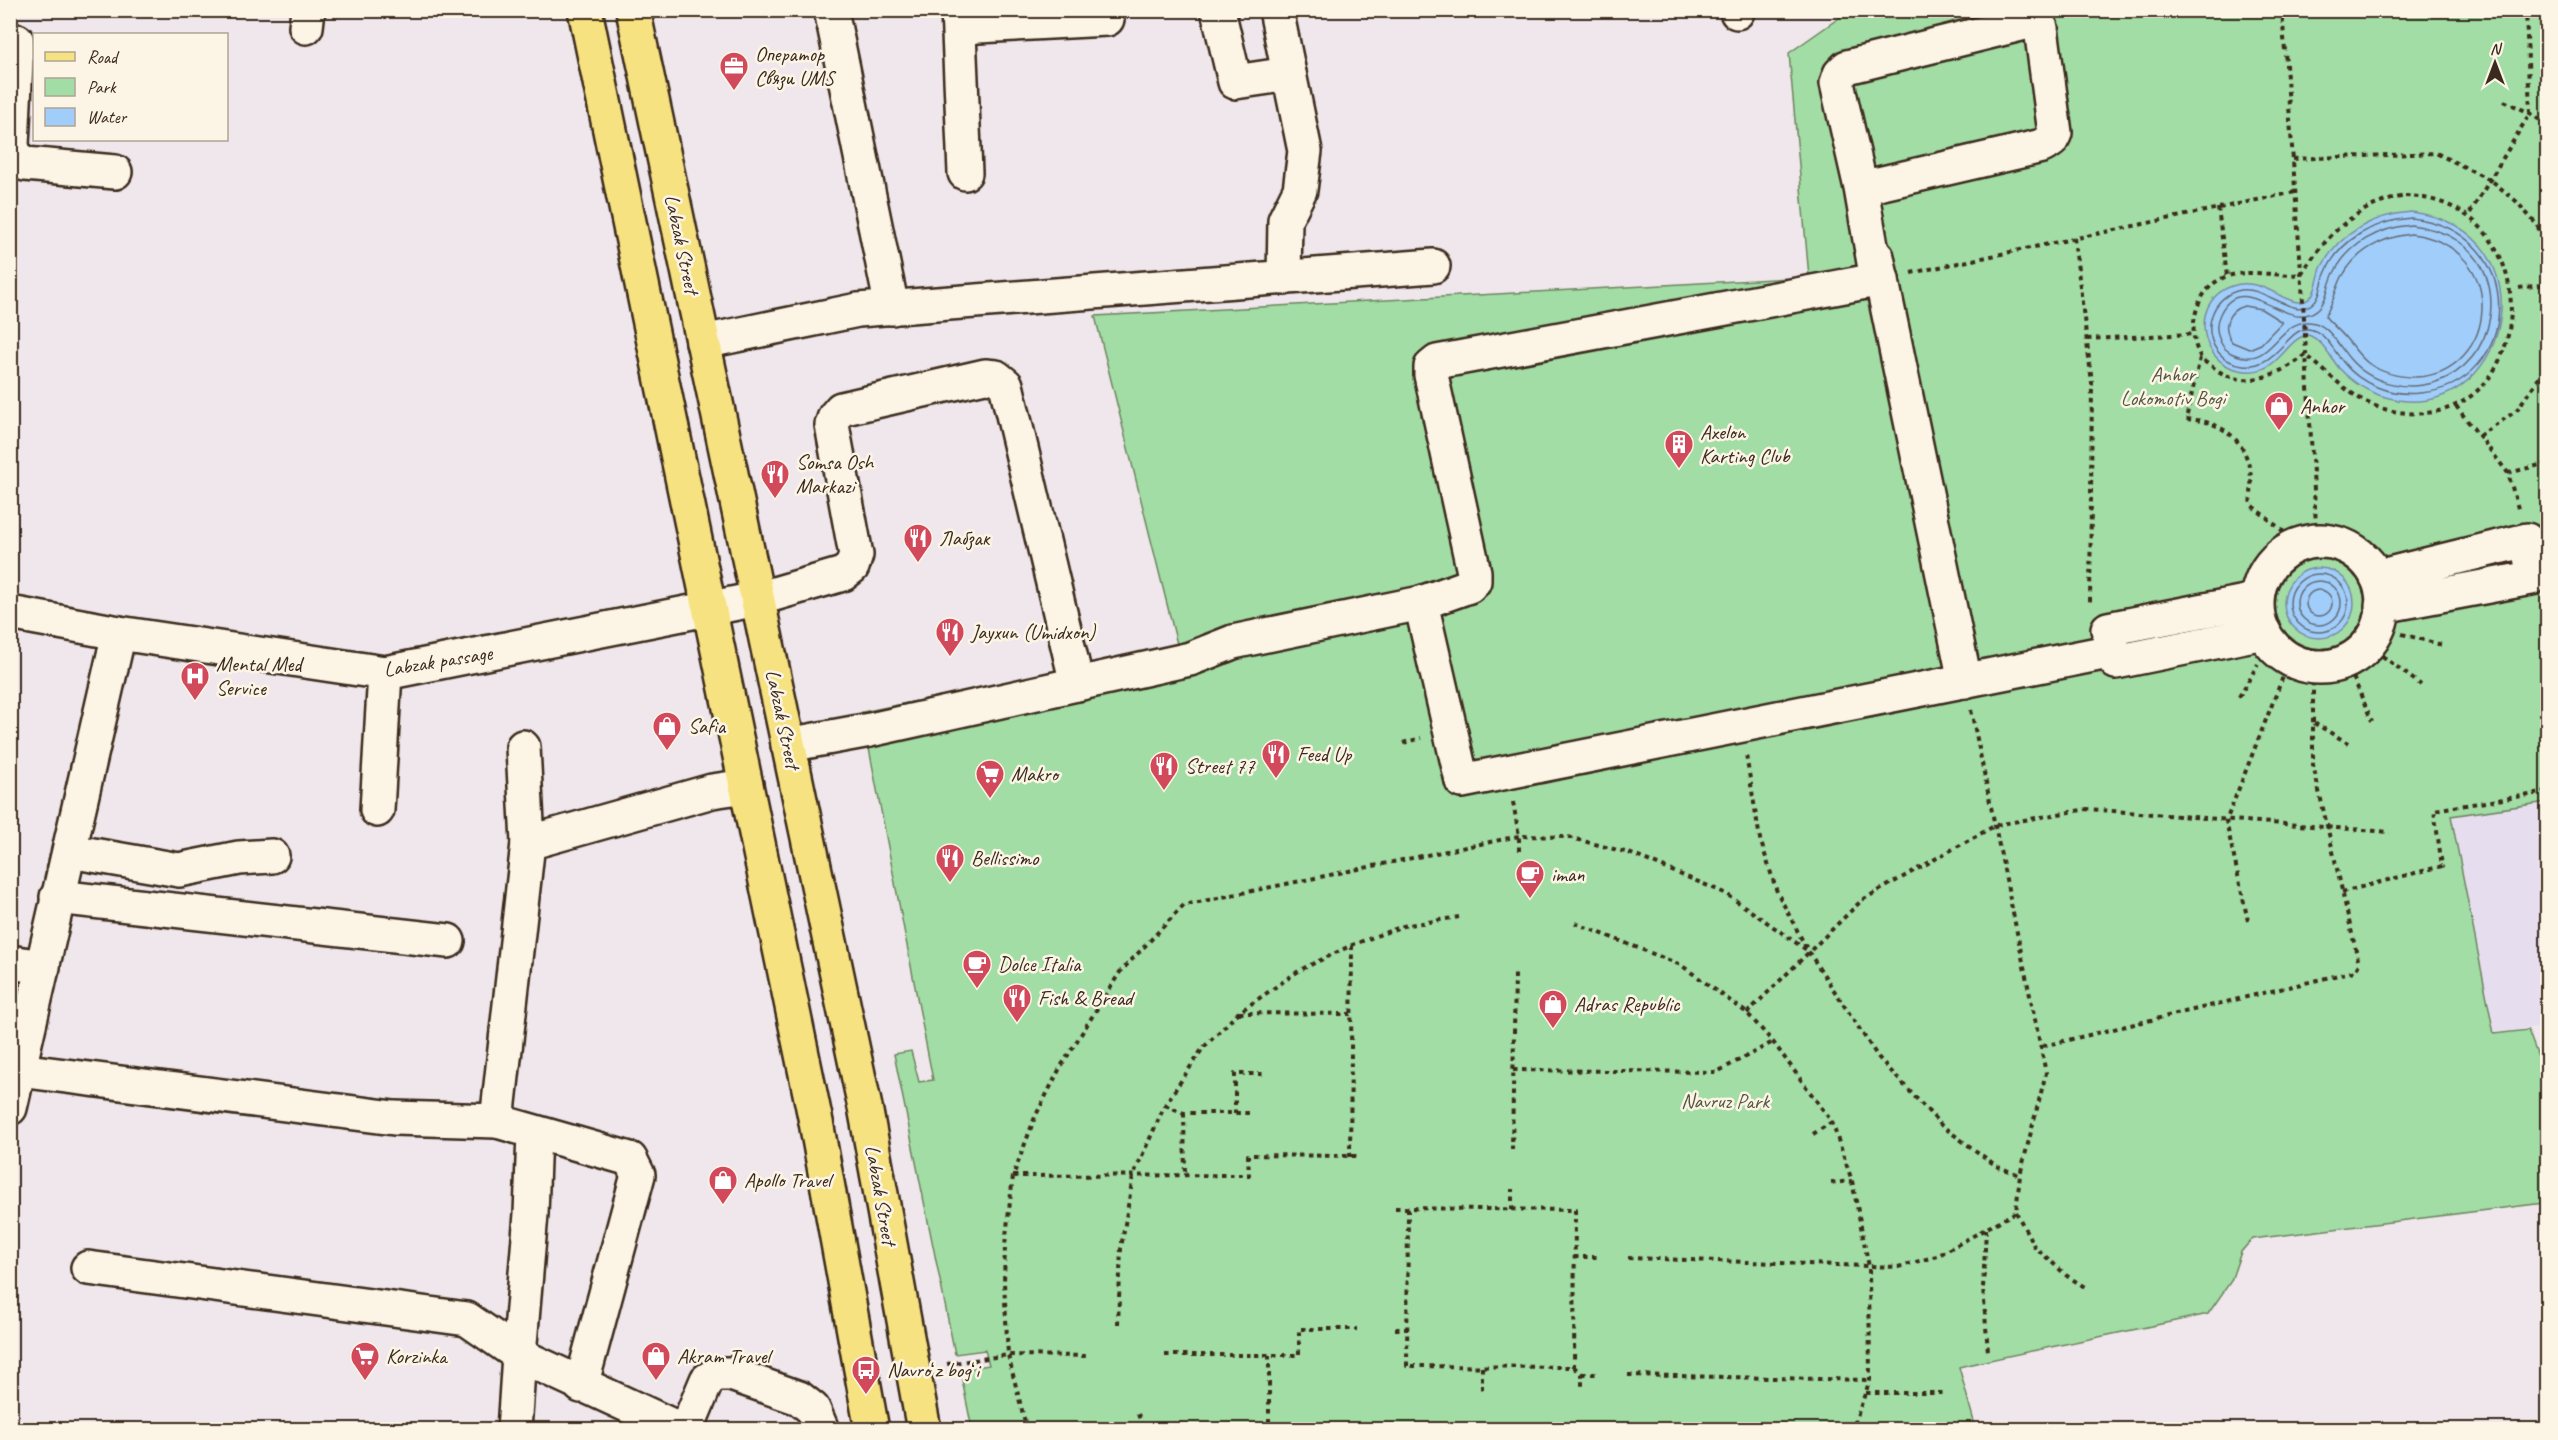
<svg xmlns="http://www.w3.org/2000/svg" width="2558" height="1440" font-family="Caveat,sans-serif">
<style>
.built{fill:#e6ddef}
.green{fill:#a1dda4;stroke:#6e8461;stroke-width:1.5}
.water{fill:#a0cdfa;stroke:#788ca2;stroke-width:1.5}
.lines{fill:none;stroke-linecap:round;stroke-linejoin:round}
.shore{stroke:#636b76;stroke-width:1.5}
.minor-casing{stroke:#3b2a1e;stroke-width:38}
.major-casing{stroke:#3b2a1e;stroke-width:38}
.path{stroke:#3b2a1e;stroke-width:4;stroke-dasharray:4.5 4.5;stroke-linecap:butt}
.minor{stroke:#fcf5e5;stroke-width:33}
.major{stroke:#f7e281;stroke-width:33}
.labels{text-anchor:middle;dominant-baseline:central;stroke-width:5;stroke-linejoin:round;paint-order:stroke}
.poi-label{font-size:21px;fill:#3b2a1e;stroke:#fcf5e5;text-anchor:start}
.street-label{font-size:21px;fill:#3b2a1e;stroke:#fcf5e5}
.park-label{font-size:21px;fill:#545740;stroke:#fcf5e5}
</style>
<rect width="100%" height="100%" fill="#efe7eb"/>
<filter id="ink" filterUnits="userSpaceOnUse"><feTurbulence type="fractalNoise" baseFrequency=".0167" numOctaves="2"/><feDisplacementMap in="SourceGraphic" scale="12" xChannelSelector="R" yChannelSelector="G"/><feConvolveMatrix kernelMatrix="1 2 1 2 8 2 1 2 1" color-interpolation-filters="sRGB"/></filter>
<g filter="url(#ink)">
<g class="built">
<path d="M2547,802V1025L2494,1034L2450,815Z"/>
<path d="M11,973L27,976L11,1055Z"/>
</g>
<path class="green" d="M1849,11H2547V802L2451,816L2494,1034L2528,1030L2547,1081L2548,1198L2544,1203L2252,1239L2241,1252L2231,1281L2208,1314C2125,1332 2042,1348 1959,1367L1976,1429H972L960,1370L989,1365L985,1350L955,1354L894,1054L911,1051L919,1082L933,1080L862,712L1178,648L1095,316L1809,277L1789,53Z"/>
<g class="water">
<path d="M2411,212C2558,230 2508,432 2385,397C2368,392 2351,381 2339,368C2330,357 2323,340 2308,335C2284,338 2279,379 2239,370C2198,362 2190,300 2232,286C2264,275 2286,308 2305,301C2317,297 2317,276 2322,266C2341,232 2374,215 2411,212Z"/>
<circle cx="2319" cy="603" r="35"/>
</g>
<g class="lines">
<g class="shore">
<path d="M2411,218C2531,231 2522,385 2420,393C2391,396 2361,385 2343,362C2334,351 2324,330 2308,329C2287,328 2277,369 2243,365C2234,364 2225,360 2219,353C2200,331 2212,295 2241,290C2265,286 2294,320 2313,303C2321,296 2321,284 2325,274C2339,239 2375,221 2411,218Z"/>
<path d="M2411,225C2428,227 2443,231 2458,241C2512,277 2496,363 2436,382C2405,392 2370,383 2349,358C2337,344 2327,320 2306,322C2277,324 2270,368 2236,355C2229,353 2223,348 2220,341C2216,332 2216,322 2220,314C2241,270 2280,324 2309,314C2328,308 2326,288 2334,273C2349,243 2379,228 2411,225Z"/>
<path d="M2411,234C2512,246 2498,375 2415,377C2398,377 2382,373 2368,363C2358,355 2352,345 2344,336C2338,329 2330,323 2325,316C2334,302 2335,291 2342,277C2356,251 2382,237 2411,234Z"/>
<path d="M2244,306L2261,309L2282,322L2261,344L2249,349L2232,342C2222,328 2226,311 2244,306Z"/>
<circle cx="2319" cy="603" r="29"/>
<circle cx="2319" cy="603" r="22"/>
<circle cx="2319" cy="603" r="13"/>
</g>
<g class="minor-casing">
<g id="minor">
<path d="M831,10L892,308"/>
<path d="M958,10L965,173"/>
<path d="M1218,10L1235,82L1289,74"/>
<path d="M1276,10L1305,151L1300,190L1285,220L1284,278"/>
<path d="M1737,10V12"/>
<path d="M306,27L308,10"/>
<path d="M960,27L1107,19"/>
<path d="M17,41L12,145L15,157L25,164L115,172"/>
<path d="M1861,188L2042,146L2051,141L2055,133L2041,28L2029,22L1847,67L1840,74L1837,83L1861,188L1877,280"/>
<path d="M1877,257L1965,681"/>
<path d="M703,342L858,310L1433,266"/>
<circle cx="2320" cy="604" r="63"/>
<path d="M2377,577L2527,540L2531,562V578L2382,606"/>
<path d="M2256,600L2108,629L2116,662L2264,632"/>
<path d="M1421,603L1462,781L2113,651"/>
<path d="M10,613L119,633L385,673L757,599L843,574L852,567L856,555L832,425L835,416L841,409L985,376L996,377L1006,385L1077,684"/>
<path d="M788,745L870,730L1190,659L1233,642L1421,603L1469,586L1474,581V572L1431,375V367L1437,362L1882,279"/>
<path d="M523,747L528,843"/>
<path d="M377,810L385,673"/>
<path d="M70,851L179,870L239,858L272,856"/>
<path d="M57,897L448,941"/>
<path d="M10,962L43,967"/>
<path d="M19,1070L394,1118L497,1121L630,1159L638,1175L581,1386"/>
<path d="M10,1108C46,949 83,792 119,633"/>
<path d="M497,1121L528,843L712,791L746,786"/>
<path d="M534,1133L531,1214L519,1355L681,1430"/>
<path d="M88,1268L467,1319L519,1355L514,1430"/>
<path d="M686,1430L707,1380L717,1374H731L799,1398L813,1409L822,1430"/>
</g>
</g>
<g class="major-casing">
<g id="major">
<path d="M585,10L816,1122L872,1430"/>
<path d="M633,10L866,1112L924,1430"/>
</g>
</g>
<g class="path">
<path d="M2282,10L2302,284L2317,542"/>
<path d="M2504,101L2530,113L2548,126"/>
<path d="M2293,159L2436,153L2491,180L2516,201L2537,225L2548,248"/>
<path d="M2405,196C2558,201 2539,445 2388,410C2355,403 2331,375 2306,355C2279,375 2244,391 2214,368C2210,365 2202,361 2200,356C2185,329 2197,285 2228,276C2252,269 2277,277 2301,274C2331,231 2353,207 2405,196Z"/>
<path d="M2218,208L2227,276"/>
<path d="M2470,213L2530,113L2526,10"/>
<path d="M2074,238L2092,383L2090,604"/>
<path d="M1911,273L2295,192"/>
<path d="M2519,288L2548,284"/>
<path d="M2087,339L2194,334"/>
<path d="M2200,358L2186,419C2237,422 2257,456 2250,504L2300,545"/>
<path d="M2456,406L2508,473L2519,512"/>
<path d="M2479,436L2516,411L2548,365"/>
<path d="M2508,473L2548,463"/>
<path d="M2402,634L2442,645"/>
<path d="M2368,645L2421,685"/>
<path d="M2346,661L2372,721"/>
<path d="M2239,697L2258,664"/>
<path d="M1971,710L2046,1073L2020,1175"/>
<path d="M2314,723L2348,743"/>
<path d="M1403,743L1421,738"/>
<path d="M1513,802L1519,836V855"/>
<path d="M2342,892L2442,866L2434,810L2548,792"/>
<path d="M2248,921L2226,821L2290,659"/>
<path d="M1575,923L1681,965L1747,1013L1773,1042L1832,1122L1852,1181L1869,1267L1870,1380L1852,1430"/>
<path d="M1239,1013L1351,1014"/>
<path d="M1747,1013L1862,900L1996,825L2087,809L2390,832"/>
<path d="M2043,1046L2355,971L2359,964L2313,765V666"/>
<path d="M1513,1070L1717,1072L1773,1042"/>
<path d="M1165,1105L1184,1113H1250"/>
<path d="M1184,1113L1185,1176"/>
<path d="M1235,1114V1074H1266"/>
<path d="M1813,1134L1832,1122"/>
<path d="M1512,1150L1515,974"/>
<path d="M1350,1157L1352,945"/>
<path d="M1013,1176L1249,1175L1248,1155L1357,1156"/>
<path d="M1831,1183L1852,1181"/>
<path d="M1395,1208L1575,1210L1574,1367L1407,1366L1408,1209"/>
<path d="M1512,1210V1189"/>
<path d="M2016,1212L2034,1246L2067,1276L2088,1289"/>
<path d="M1986,1229L1983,1288L1988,1352"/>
<path d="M1574,1257H1598"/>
<path d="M1628,1258L1898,1267L1937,1256L2016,1212L2020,1175L1998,1167L1942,1126L1878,1057L1808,951L1777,892L1760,839L1746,755"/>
<path d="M1118,1324L1121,1248L1133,1176L1165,1105L1203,1048L1238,1013L1300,970L1352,945L1403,926L1459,917"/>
<path d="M1395,1329H1408"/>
<path d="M1165,1355H1299V1329H1357"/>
<path d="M1269,1355V1430"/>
<path d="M947,1364L1008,1355L1090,1356"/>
<path d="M1482,1367V1392"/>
<path d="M1574,1367L1582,1374V1387"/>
<path d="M1582,1374H1597"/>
<path d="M1628,1375L1870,1380"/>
<path d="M1866,1393H1947"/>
<path d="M1138,1414L1144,1430"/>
<path d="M1482,1426V1430"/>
<path d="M1027,1430L1008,1355L1004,1283L1005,1245L1013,1176L1035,1117L1060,1068L1120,972L1184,905L1519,836L1568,837L1629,853L1725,893L1808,951"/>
</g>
<use href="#minor" class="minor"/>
<use href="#major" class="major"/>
</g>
</g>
<defs>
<g id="office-pin" transform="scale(1.5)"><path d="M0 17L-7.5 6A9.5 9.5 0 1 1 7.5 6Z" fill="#d1495b" stroke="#fcf5e5"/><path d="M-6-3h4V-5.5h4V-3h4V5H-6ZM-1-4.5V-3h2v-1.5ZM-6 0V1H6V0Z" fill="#fff"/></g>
<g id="shop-pin" transform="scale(1.5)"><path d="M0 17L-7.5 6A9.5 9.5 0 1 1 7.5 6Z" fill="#d1495b" stroke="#fcf5e5"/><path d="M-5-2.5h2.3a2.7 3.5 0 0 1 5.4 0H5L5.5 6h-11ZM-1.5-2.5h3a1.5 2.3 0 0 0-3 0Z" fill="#fff"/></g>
<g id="building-pin" transform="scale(1.5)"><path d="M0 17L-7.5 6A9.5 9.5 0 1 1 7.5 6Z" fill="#d1495b" stroke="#fcf5e5"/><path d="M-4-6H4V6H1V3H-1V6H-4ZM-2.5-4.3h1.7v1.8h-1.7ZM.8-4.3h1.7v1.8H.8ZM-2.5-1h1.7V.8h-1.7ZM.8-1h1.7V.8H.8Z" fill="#fff"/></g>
<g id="restaurant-pin" transform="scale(1.5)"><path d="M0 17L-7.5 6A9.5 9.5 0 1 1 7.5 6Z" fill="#d1495b" stroke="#fcf5e5"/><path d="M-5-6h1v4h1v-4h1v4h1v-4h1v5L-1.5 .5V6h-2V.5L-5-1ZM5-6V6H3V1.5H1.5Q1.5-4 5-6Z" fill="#fff"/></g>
<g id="hospital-pin" transform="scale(1.5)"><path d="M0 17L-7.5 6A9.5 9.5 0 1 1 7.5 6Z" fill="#d1495b" stroke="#fcf5e5"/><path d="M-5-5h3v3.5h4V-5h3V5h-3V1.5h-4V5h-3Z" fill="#fff"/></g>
<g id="supermarket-pin" transform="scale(1.5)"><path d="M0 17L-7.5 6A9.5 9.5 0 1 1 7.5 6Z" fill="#d1495b" stroke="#fcf5e5"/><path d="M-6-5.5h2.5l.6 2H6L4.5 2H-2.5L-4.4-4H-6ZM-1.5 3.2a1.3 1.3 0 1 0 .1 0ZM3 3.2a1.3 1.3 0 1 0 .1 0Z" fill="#fff"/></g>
<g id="cafe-pin" transform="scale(1.5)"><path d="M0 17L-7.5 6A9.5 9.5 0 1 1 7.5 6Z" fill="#d1495b" stroke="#fcf5e5"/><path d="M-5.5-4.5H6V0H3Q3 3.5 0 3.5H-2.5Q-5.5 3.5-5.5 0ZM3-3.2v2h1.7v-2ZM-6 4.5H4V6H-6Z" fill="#fff"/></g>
<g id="bus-pin" transform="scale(1.5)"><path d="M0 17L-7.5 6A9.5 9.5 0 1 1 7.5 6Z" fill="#d1495b" stroke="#fcf5e5"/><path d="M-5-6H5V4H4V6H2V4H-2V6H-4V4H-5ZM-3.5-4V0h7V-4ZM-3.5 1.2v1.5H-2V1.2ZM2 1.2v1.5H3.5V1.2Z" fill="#fff"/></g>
</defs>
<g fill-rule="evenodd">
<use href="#office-pin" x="734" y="66"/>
<use href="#shop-pin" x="2279" y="406"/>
<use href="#building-pin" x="1679" y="444"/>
<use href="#restaurant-pin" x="775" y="474"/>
<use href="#restaurant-pin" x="918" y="538"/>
<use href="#restaurant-pin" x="950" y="632"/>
<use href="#hospital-pin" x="195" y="676"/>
<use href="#shop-pin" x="667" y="726"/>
<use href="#restaurant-pin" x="1276" y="754"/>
<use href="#restaurant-pin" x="1164" y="766"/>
<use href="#supermarket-pin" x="990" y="774"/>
<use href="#restaurant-pin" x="950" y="858"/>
<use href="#cafe-pin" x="1530" y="874"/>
<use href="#cafe-pin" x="977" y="964"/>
<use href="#restaurant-pin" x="1017" y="998"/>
<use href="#shop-pin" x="1553" y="1004"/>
<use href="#shop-pin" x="723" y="1180"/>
<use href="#supermarket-pin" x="365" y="1356"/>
<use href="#shop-pin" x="656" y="1356"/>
<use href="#bus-pin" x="866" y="1370"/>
</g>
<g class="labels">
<g class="poi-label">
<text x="755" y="54">Оператор<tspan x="755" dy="24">Связи UMS</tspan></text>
<text x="2300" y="406">Anhor</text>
<text x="1700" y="432">Axelon<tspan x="1700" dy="24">Karting Club</tspan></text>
<text x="796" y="462">Somsa Osh<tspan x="796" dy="24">Markazi</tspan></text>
<text x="939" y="538">Лабзак</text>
<text x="971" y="632">Jayxun (Umidxon)</text>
<text x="216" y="664">Mental Med<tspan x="216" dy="24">Service</tspan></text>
<text x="688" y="726">Safia</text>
<text x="1297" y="754">Feed Up</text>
<text x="1185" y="766">Street 77</text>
<text x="1011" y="774">Makro</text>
<text x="971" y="858">Bellissimo</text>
<text x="1551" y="874">iman</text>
<text x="998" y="964">Dolce Italia</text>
<text x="1038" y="998">Fish &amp; Bread</text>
<text x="1574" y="1004">Adras Republic</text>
<text x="744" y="1180">Apollo Travel</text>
<text x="386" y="1356">Korzinka</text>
<text x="677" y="1356">Akram Travel</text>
<text x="887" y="1370">Navroʻz bogʻi</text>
</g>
<g class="street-label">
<text transform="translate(682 244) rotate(78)">Labzak Street</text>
<text transform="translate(438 661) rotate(-9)">Labzak passage</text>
<text transform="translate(783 719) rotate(78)">Labzak Street</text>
<text transform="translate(881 1195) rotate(80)">Labzak Street</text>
</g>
<g class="park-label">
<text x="2173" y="374">Anhor<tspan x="2173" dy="24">Lokomotiv Bogi</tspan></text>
<text x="1725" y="1101">Navruz Park</text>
</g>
</g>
<rect width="2558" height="1440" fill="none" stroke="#fcf5e5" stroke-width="36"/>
<rect x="18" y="18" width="2522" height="1404" fill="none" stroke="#3b2a1e" stroke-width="2" filter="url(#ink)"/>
<rect x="33" y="33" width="195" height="108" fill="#fcf5e5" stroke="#afa495" stroke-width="1.5"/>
<rect x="45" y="52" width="30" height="9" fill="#f7e281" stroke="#afa495" stroke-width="1.5"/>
<text x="87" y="63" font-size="18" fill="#3b2a1e">Road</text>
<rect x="45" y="78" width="30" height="18" fill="#a1dda4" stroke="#afa495" stroke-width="1.5"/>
<text x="87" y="93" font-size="18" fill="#3b2a1e">Park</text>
<rect x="45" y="108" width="30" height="18" fill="#a0cdfa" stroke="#afa495" stroke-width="1.5"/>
<text x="87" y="123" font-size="18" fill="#3b2a1e">Water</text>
<g transform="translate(2495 63)" stroke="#fcf5e5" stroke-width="4.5" paint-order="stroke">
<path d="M0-4.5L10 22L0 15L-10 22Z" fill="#3b2a1e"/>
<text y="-9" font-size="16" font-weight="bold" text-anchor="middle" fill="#3b2a1e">N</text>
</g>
</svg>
